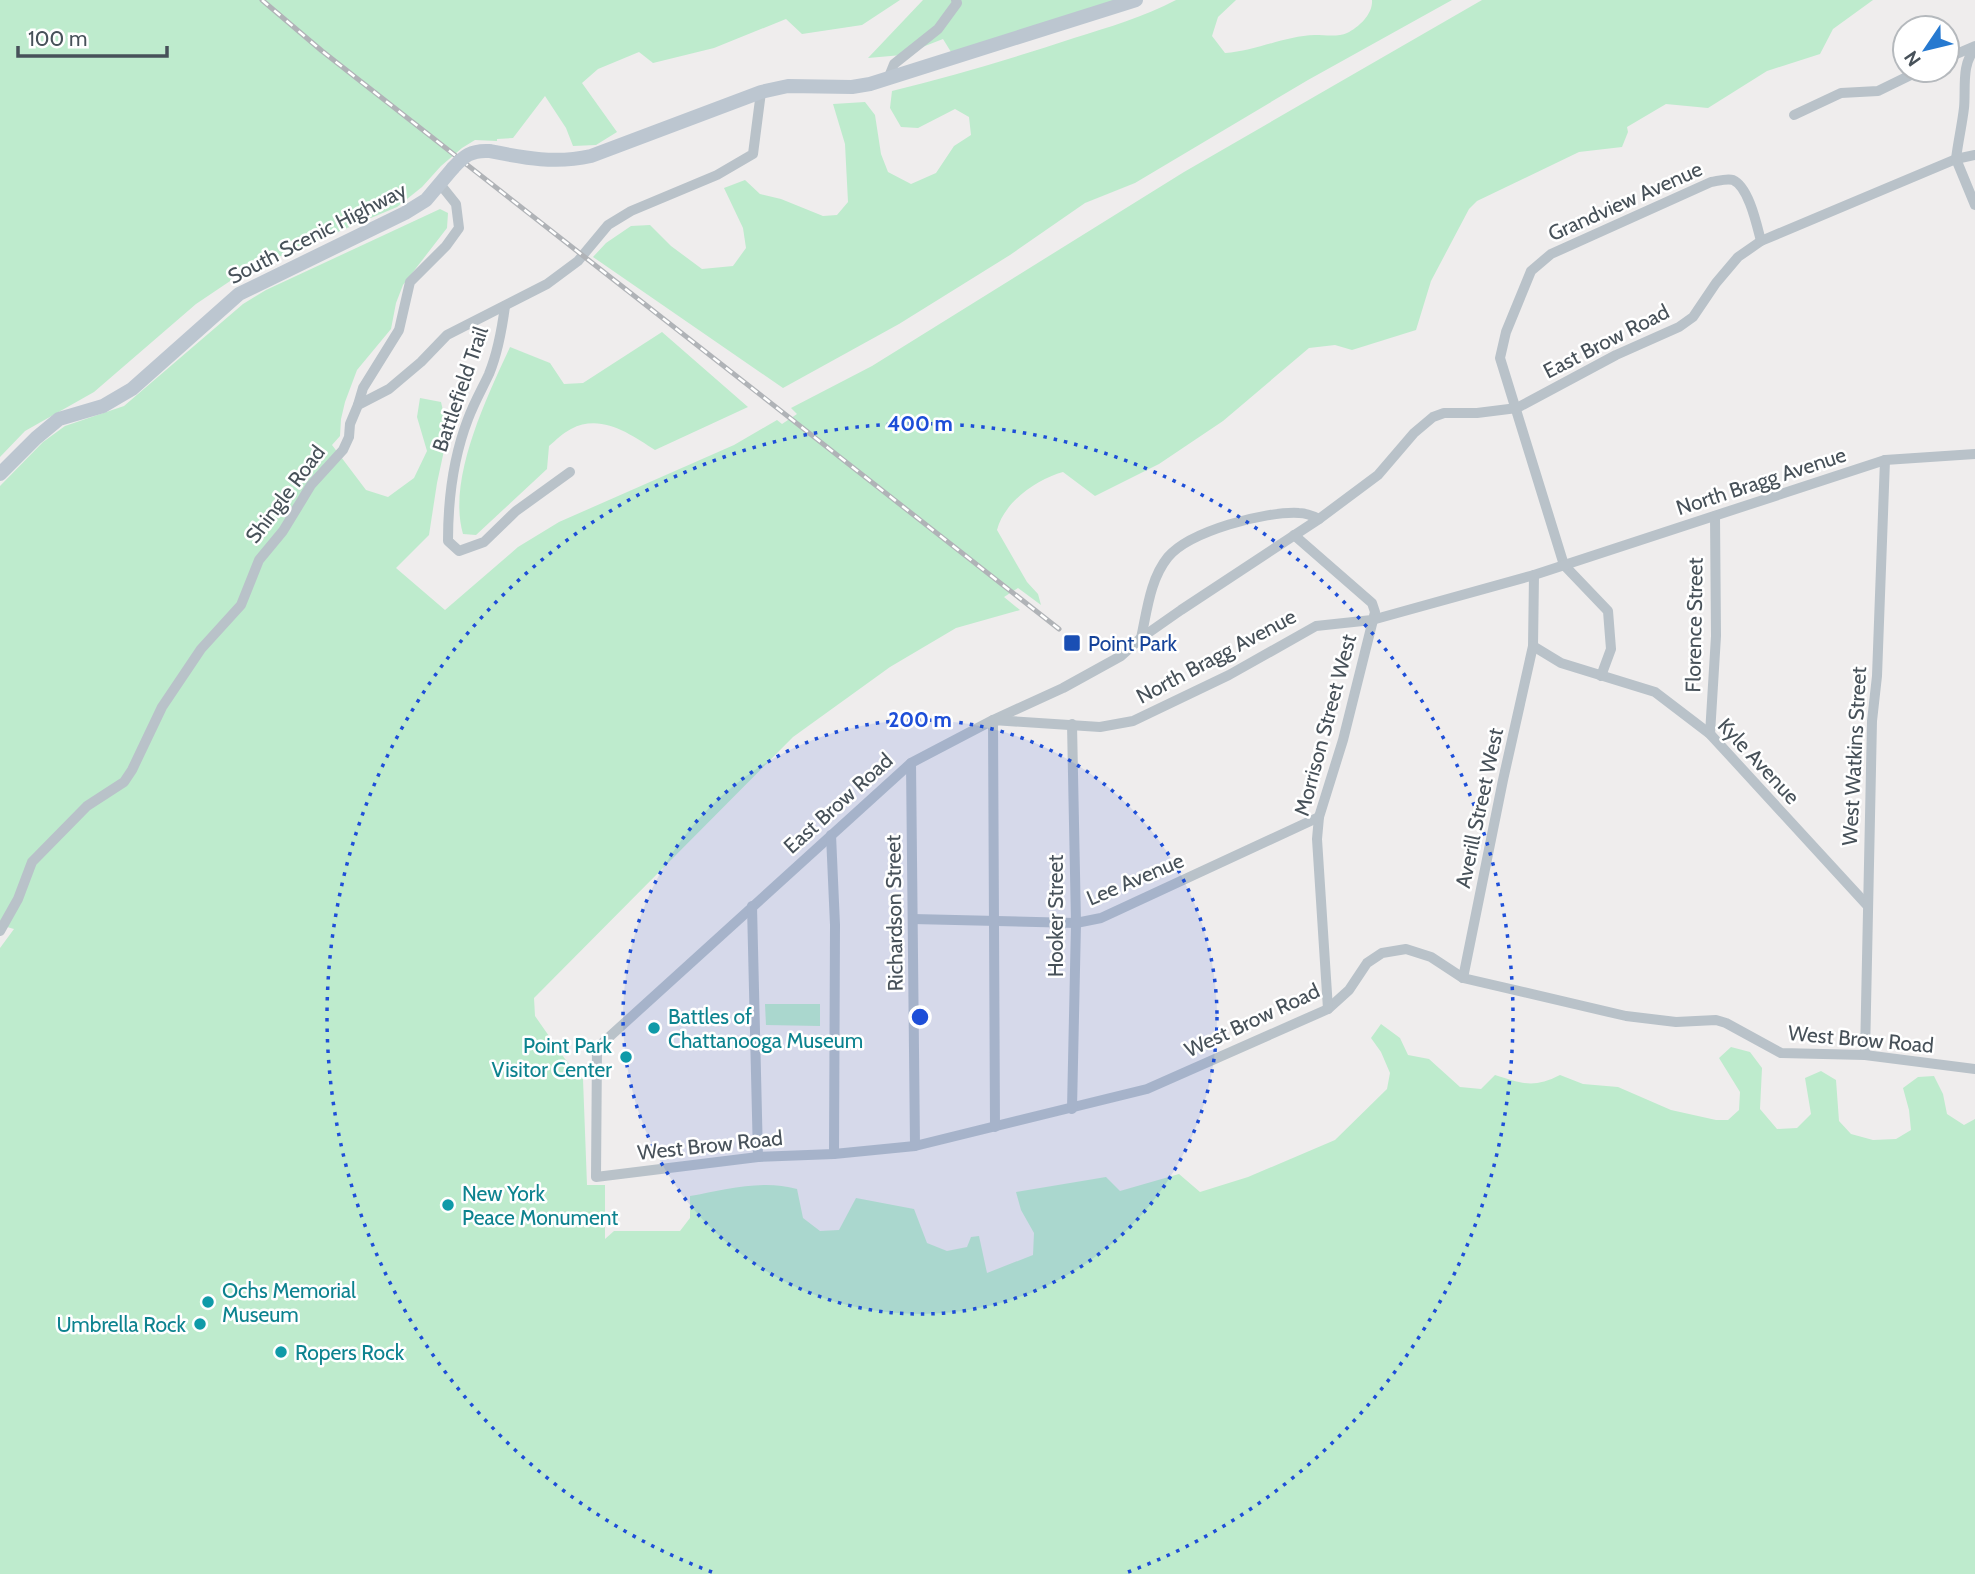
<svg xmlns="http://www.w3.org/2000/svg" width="1975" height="1574" font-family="Cabin,sans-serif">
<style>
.green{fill:#beebcd}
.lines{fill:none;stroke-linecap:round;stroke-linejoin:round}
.street{stroke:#b9c2c9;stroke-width:10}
.secondary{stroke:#bcc6d0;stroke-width:14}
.rail-casing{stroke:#b0b3b7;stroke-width:5}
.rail{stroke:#fff;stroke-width:2.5;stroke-dasharray:8;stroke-linecap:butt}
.secondary-bridge{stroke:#bcc6d0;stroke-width:14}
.ring{fill:none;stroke:#1d4ed8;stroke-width:3.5;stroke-dasharray:3.5 7}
.transit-dot{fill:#1a4fb4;stroke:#fff;stroke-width:2.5}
.culture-dot{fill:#0f9aa8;stroke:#fff;stroke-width:2.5}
.labels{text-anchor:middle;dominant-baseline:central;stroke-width:5;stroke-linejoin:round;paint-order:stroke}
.street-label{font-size:21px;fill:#475159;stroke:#fff}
.transit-label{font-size:21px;fill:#164399;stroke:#fff;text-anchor:start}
.culture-label{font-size:21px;fill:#0d838f;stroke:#fff;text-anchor:start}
.centre{fill:#1d4ed8;stroke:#fff;stroke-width:3.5}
.ring-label{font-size:21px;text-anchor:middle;font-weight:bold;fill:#1d4ed8;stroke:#fff;stroke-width:5;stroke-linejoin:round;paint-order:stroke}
</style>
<rect width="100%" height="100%" fill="#efeded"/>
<g class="green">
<path d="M0,0H900L862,25L802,34L786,19L714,48L653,63L639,52L598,69L582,83L617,132L596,145L573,146L566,128L545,96L513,138L497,139V141L475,140L462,148L441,166L422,187L397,207L245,271L196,304L94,392L25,431L0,457Z"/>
<path d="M923,0H1116L951,52L943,39L902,55L868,58Z"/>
<path d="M1176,0H1236L1218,17L1212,36L1225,53C1256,51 1284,36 1315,35C1325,35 1339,37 1347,33C1359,27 1373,14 1372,0H1452L1308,80L1135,183L1085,203L1010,255L899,324L783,388L593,257L606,243L631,226L650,225L671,246L702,269L733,266L746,248L743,228L724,188L745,180L760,194L781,199L823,216L837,215L848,202L845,144L833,104L865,102L875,115L881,154L888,172L911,184L936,173L954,146L971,135L969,117L955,109L918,128L901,127L890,108L892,91C953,76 1014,58 1074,38C1109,27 1144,17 1176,0Z"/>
<path d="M1482,0H1873L1833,29L1820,54L1767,71L1708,108L1666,104L1627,127L1628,132L1622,147L1579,152L1477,201L1469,209L1431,281L1416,330L1352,350L1335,345L1309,348L1223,421L1159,464L1095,496L1063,472C1037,479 1004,502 997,530L1027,582L1038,594L1041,605L1018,588L1004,597L1020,610L956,628L890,667L793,737L534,998L535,1016L565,1059L583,1079L587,1185H605V1239L614,1231H680L690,1218V1196C725,1190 762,1179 797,1189L803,1218L820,1231L839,1230L856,1198L914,1209L927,1243L947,1251L967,1247L971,1237L979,1236L987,1273L1033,1255L1034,1233L1021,1210L1016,1192L1106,1177L1120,1191L1179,1174L1200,1192L1248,1177L1335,1140L1387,1089L1390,1073L1381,1052L1371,1038L1381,1024L1400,1038L1408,1055L1429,1059L1460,1087L1481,1089L1495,1075C1521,1083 1533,1089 1560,1075L1583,1084L1618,1087L1671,1110L1716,1120H1728L1739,1110L1740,1092L1719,1058L1731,1047L1750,1052L1762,1068L1760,1109L1777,1129L1797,1128L1811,1114L1805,1078L1821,1071L1836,1080L1839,1121L1851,1134L1873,1140L1896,1139L1911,1130L1909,1110L1903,1088L1918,1077L1934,1076L1943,1094L1947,1114L1964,1125L1975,1119V1574H0V948L14,929L0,925V486L43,442L65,426L124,406L243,304L266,290L440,209L448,213L447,228L403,285L396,303L391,329L357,370L345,402L341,419L340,436L332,445L366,490L388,497L414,478L427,451L417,417L420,398L441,402L448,432L437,483L429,535L396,568L445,610L518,547L559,522L734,445L777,420L782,424L797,414L791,408L872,366L1184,172Z"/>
<path d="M662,332L748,407L655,450C630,434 601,413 571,429C563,433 556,440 549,446L547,469L476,535L463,534C447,479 487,397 510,347L550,363L564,384L583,383Z"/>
<path d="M765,1004H820V1026L766,1025Z"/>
</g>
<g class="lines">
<g class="street">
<path d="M1947,58L1975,46"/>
<path d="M888,79L894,64L938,29L957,3L956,0"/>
<path d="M1794,115L1841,93L1878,91L1921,70"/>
<path d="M1975,155L1956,159L1761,241L1738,257L1716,283L1693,317L1679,327L1616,355L1517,408L1477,413H1444L1433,417L1414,433L1378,475L1319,519L1181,610L1141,638L1121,656L1063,688L993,720L911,763L597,1048L596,1177L758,1157L834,1154L915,1146L1147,1089L1328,1009L1349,990L1367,963L1382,953L1406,949L1431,957L1463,978L1626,1016L1676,1022L1716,1020L1726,1023L1781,1053L1865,1055L1975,1069"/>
<path d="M1956,159C1958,142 1962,125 1964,108C1966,89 1961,64 1975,49"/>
<path d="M1956,159L1975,205"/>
<path d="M505,306C502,329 498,352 489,374C482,389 474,403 468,419C453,458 448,499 448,541L459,551L484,542L516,511L570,472"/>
<path d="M358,405L363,388L399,330L410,282L446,246L459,228L456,204L440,184"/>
<path d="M1294,535L1372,603L1375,612L1343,740L1319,817L1317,839L1328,1009"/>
<path d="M1534,575L1533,646L1561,663L1655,692L1710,734L1867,905"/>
<path d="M1141,638C1147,611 1150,579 1168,557C1190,531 1265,511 1299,513C1305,513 1313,516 1319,519"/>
<path d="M1601,676L1611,649L1608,611L1564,565L1500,358L1506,332L1531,271L1551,254L1711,182C1718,181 1727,178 1733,180C1749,187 1757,226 1761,241"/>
<path d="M1710,734L1716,636L1715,516"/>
<path d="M911,763L915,1146"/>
<path d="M831,835L835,925L834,1154"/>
<path d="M752,906L758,1157"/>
<path d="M913,919L1076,923L1101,918L1319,817"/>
<path d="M0,931L18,899L32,862L87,806L124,782L132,770L162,707L201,649L241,605L259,560L283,531L311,485L343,450L349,437L350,424L358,405L389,389L421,362L447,335L547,284L578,261L608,225L631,211L717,175L753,154L761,92"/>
<path d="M1463,978L1503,780L1533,646"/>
<path d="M1865,1055L1872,721L1877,676L1885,460"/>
<path d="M1072,1109L1076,923L1072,724"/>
<path d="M995,1127L993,720L1100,727L1133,721L1229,675L1316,626L1372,620L1534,575L1885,460L1975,454"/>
</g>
<g class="secondary">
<path d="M489,151C525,158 555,164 591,156L761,92L788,86L852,87L870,84L1136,0"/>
<path d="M0,474L36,438L59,419L103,406L132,389L239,294L405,213L426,200L453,168"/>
</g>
<g class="rail-casing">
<path id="rail" d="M262,0L322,51L1059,629"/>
</g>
<use href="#rail" class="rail"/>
<path class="secondary-bridge" d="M453,168C464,156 471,150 489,151"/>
</g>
<circle cx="920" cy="1017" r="297" fill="#1d4ed8" fill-opacity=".12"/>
<g class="ring">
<circle cx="920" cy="1017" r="297"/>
<path d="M712 1572A593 593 0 1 1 1128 1572"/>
</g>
<rect class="transit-dot" x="1063" y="634" width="18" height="18" rx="3.5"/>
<g class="culture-dot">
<circle cx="654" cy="1028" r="7"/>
<circle cx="626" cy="1057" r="7"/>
<circle cx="448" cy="1205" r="7"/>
<circle cx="208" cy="1302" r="7"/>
<circle cx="200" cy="1324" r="7"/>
<circle cx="281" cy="1352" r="7"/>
</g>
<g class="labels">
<g class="street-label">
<text transform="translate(1625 201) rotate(-24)">Grandview Avenue</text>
<text transform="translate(317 233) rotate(-27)">South Scenic Highway</text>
<text transform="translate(1606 341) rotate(-27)">East Brow Road</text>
<text transform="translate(460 389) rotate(-71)">Battlefield Trail</text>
<text transform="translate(1761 481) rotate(-18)">North Bragg Avenue</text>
<text transform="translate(285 494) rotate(-53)">Shingle Road</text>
<text transform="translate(1694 625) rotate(-89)">Florence Street</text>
<text transform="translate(1216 656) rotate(-28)">North Bragg Avenue</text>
<text transform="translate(1325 725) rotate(-75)">Morrison Street West</text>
<text transform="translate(1854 756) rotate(-87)">West Watkins Street</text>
<text transform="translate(1759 761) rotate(47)">Kyle Avenue</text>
<text transform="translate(838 803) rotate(-42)">East Brow Road</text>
<text transform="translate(1479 808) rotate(-78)">Averill Street West</text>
<text transform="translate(1135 879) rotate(-23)">Lee Avenue</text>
<text transform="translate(894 913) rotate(-91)">Richardson Street</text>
<text transform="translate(1055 916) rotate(-90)">Hooker Street</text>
<text transform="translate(1252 1020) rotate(-25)">West Brow Road</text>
<text transform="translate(1861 1039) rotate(5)">West Brow Road</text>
<text transform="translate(710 1145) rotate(-6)">West Brow Road</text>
</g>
<g class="transit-label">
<text x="1088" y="643">Point Park</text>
</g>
<g class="culture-label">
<text x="668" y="1016">Battles of<tspan x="668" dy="24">Chattanooga Museum</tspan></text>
<text x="612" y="1045" text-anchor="end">Point Park<tspan x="612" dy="24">Visitor Center</tspan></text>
<text x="462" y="1193">New York<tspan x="462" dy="24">Peace Monument</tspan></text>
<text x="222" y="1290">Ochs Memorial<tspan x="222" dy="24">Museum</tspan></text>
<text x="186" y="1324" text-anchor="end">Umbrella Rock</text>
<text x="295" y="1352">Ropers Rock</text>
</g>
</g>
<circle cx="920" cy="1017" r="10" class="centre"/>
<g class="ring-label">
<text x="920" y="431">400 m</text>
<text x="920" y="727">200 m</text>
</g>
<g transform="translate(1926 49) rotate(235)"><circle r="33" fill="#ffffff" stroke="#b5b9bd" stroke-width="2"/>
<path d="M0-5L12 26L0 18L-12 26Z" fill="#2679d0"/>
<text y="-10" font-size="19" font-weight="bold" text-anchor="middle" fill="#475159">N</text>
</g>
<path d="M18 46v10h149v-10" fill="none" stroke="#475159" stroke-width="3.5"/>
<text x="28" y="46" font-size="21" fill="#475159" stroke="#ffffff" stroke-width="5" paint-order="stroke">100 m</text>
</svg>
